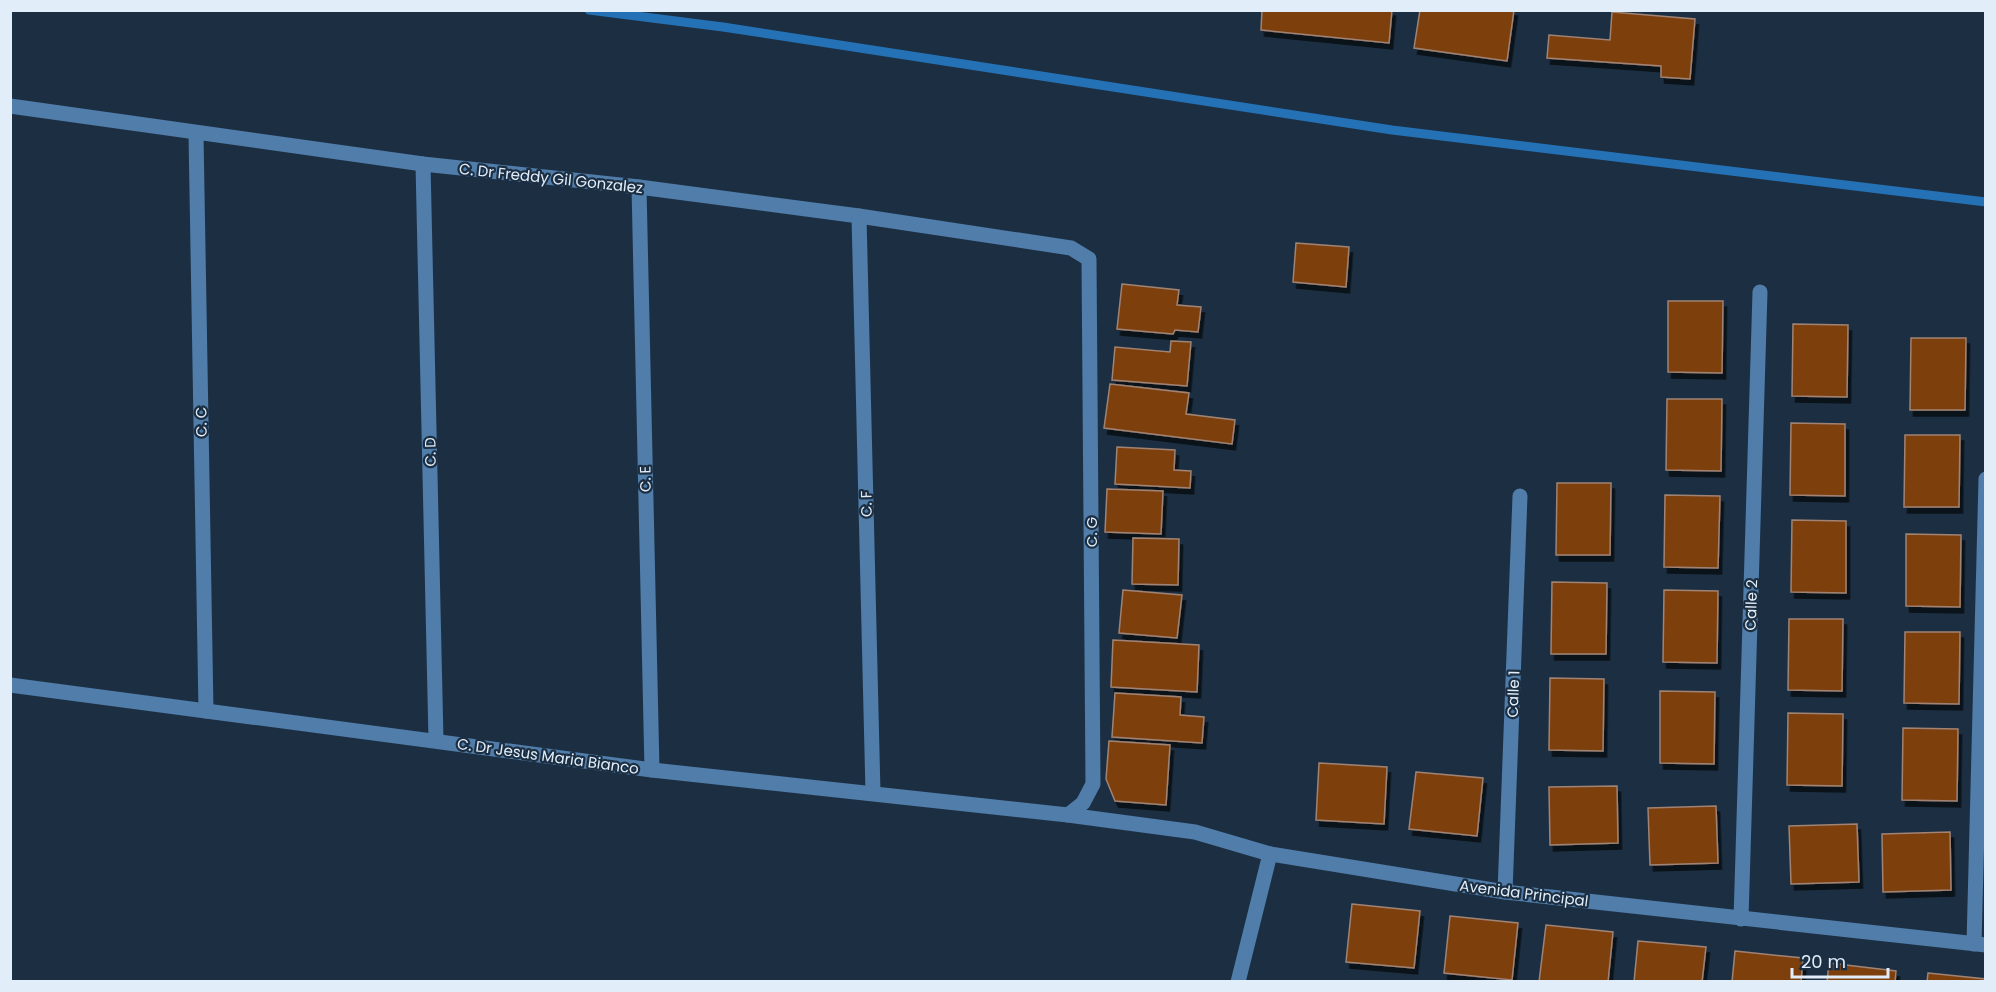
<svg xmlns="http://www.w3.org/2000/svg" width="1996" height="992" font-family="Poppins,sans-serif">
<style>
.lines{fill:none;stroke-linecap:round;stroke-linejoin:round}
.stream{stroke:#2471b5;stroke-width:9}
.building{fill:#7d3f10;stroke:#a08373;stroke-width:1.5;filter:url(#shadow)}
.minor{stroke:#507daa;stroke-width:15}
.labels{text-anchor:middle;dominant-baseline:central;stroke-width:4.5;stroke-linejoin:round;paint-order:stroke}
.street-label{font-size:15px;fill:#e1edf9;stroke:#1c2f42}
</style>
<defs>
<filter id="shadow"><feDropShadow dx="3.5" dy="6" stdDeviation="0" flood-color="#0009"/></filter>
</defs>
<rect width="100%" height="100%" fill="#1c2f42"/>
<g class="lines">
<path class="stream" d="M589,10L723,27L1392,130L1986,202"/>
</g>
<g class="building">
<path d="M1262,10H1392L1389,43L1261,30Z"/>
<path d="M1420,10H1514L1507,61L1414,48Z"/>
<path d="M1612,12L1695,19L1690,79L1661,77V66L1547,58L1549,35L1610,40Z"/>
<path d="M1296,243L1349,247L1346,287L1293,282Z"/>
<path d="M1122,284L1179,290L1177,305L1201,307L1198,332L1175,330L1173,334L1117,329Z"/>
<path d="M1668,301H1723L1722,373L1668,372Z"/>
<path d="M1793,324L1848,325L1847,397L1792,396Z"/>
<path d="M1911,338H1966L1965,410H1910Z"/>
<path d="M1171,341L1191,342L1187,386L1112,380L1115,347L1170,352Z"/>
<path d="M1110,384L1189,393L1186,414L1235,420L1232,444L1104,428Z"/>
<path d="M1667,399H1722L1721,471L1666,470Z"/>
<path d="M1791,423L1845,424V496L1790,495Z"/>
<path d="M1905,435H1960L1959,507H1904Z"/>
<path d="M1117,447L1175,450L1174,470L1191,471L1190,488L1115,484Z"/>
<path d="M1557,483H1611L1610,555H1556Z"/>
<path d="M1107,489L1163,491L1161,534L1105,532Z"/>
<path d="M1665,495L1720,496L1718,568L1664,567Z"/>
<path d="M1792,520L1846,521V593L1791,592Z"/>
<path d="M1906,534L1961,535L1960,607L1906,606Z"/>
<path d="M1133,538L1179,539L1178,585L1132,584Z"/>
<path d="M1552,582L1607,583L1606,654H1551Z"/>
<path d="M1123,590L1182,595L1177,638L1119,633Z"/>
<path d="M1664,590L1718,591L1717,663L1663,662Z"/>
<path d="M1789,619H1843L1842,691L1788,690Z"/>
<path d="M1905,632H1960L1959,704L1904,703Z"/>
<path d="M1113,640L1199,645L1197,692L1111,687Z"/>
<path d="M1550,678L1604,679L1603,751L1549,750Z"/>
<path d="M1660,691L1715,692L1714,764L1660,763Z"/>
<path d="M1115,693L1181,697L1180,715L1204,717L1202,743L1112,737Z"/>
<path d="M1788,713L1843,714L1842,786L1787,785Z"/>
<path d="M1903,728L1958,729L1957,801L1902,800Z"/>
<path d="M1109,741L1170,745L1166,805L1115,801L1106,779Z"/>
<path d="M1319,763L1387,767L1384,824L1316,820Z"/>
<path d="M1416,772L1483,778L1477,836L1409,829Z"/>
<path d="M1617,786L1618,843L1550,845L1549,787Z"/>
<path d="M1716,806L1718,863L1650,865L1648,808Z"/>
<path d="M1857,824L1859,882L1791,884L1789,826Z"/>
<path d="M1950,832L1951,890L1883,892L1882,834Z"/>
<path d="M1352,904L1420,911L1414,968L1346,962Z"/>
<path d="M1450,916L1518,923L1512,980L1444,973Z"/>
<path d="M1546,925L1613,932L1608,982H1539Z"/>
<path d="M1638,941L1706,947L1702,982H1634Z"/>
<path d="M1735,951L1803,958L1801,982H1732Z"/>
<path d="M1829,963L1896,971L1895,982H1827Z"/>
<path d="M1928,973L1986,979V982H1927Z"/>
</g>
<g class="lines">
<g class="minor">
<path d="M10,106L423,164L639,187L859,216L1071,248L1089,259L1093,784L1083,803L1068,815L652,770L10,685"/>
<path d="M196,134L206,711"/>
<path d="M423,164L436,740"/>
<path d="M639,187L652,770"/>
<path d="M859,216L873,793"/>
<path d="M1068,815L1195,832L1270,854L1505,892L1986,945"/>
<path d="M1505,892L1520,496"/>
<path d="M1741,919L1760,292"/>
<path d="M1974,944L1986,479"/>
<path d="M1238,982L1270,854"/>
</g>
</g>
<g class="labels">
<g class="street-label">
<text transform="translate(551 178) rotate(6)">C. Dr Freddy Gil Gonzalez</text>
<text transform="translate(201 422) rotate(-91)">C. C</text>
<text transform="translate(430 452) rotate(-91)">C. D</text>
<text transform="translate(645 479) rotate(-91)">C. E</text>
<text transform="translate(866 504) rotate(-91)">C. F</text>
<text transform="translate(1091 532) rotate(-90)">C. G</text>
<text transform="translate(1751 605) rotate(-88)">Calle 2</text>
<text transform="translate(1513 694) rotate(-88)">Calle 1</text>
<text transform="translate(548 756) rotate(8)">C. Dr Jesus Maria Bianco</text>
<text transform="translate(1524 893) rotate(7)">Avenida Principal</text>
</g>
</g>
<rect width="1996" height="992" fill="none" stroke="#e1edf9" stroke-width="24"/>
<path d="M1792 968v9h96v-9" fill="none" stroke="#e1edf9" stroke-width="3"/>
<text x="1801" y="968" font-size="18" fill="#e1edf9" stroke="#1c2f42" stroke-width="4.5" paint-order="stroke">20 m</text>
</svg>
